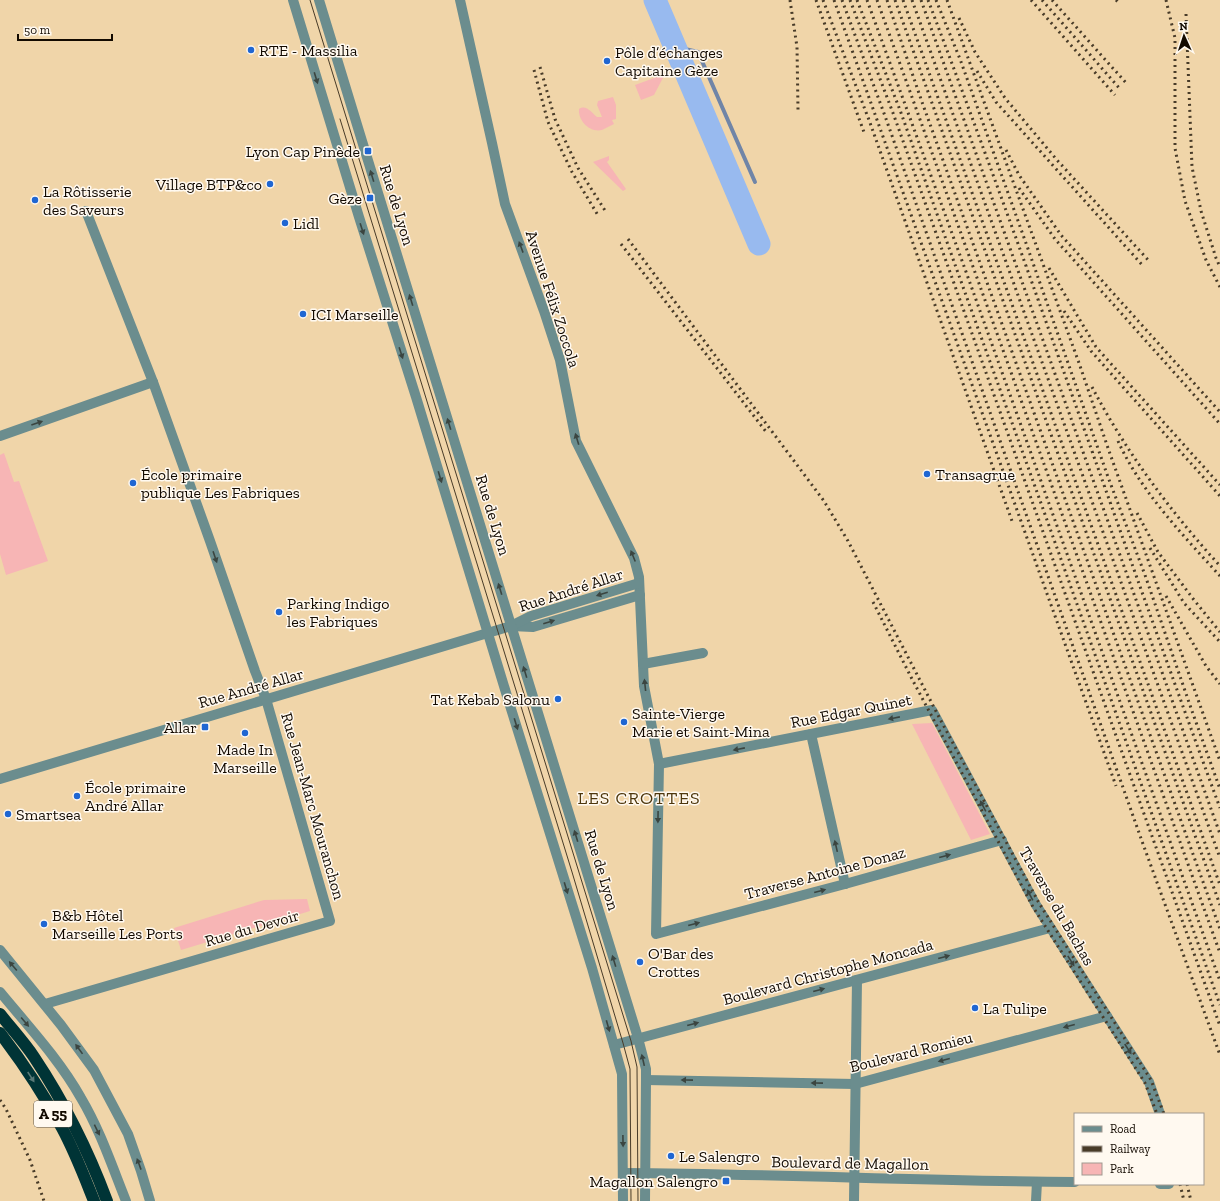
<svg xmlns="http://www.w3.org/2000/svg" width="1220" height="1201" font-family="'Zilla Slab',serif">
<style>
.green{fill:#f7b5b5}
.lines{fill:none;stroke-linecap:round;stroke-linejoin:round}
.stream{stroke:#7085a7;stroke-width:4}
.river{stroke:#98baef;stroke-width:23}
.minor{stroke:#6b8d8e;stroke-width:10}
.tertiary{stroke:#6b8d8e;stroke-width:10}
.motorway{stroke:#003436;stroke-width:12}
.tram{stroke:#483b28;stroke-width:1}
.rail{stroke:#483b28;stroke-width:3;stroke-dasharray:2 4;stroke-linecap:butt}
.oneway{fill:#3b4540}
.oneway2{fill:#597977}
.poi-dot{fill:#1f66d2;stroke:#fff9f0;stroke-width:1.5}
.labels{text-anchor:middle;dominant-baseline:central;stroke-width:3;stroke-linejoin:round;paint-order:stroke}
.shield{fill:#fff9f0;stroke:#5a5248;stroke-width:1}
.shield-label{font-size:15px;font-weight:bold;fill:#130a00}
.poi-label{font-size:16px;fill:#130a00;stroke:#fff9f0;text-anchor:start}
.street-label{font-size:16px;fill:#130a00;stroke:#fff9f0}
.quarter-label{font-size:18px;letter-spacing:1px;fill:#4e370c;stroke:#fff9f0}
</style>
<rect width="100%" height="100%" fill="#f0d5a9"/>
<g class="green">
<path d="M665,74L654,95L641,100L635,85Z"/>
<path d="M613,97L616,105V119L612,120L614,124C610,126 606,128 602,130C590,133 578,121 579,109C586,104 592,113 597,117H602L597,105L598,101Z"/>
<path d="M609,156V160L607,162L626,189L623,191L593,162Z"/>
<path d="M4,453L14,482L19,481L48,561L6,575L0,554V455Z"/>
<path d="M932,723L990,834L971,840L912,724Z"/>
<path d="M307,899L310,911L181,950L174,928L264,900Z"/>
</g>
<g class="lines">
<path class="stream" d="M669,33L685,49L698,52L755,182"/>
<path class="river" d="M655,0L759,244"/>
<g class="minor">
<path d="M460,0L492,143L505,204L544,311L560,360L576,441L634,558L639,577L644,686L659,764L656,934L845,884L1002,840"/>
<path d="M0,436L153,382"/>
<path d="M511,626L533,627L640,595"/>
<path d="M643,664L703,653"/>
<path d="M811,734L845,884"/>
<path d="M659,764L932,710L1036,905L1149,1082L1160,1114"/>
<path d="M0,779L511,626L531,616L639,583"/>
<path d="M0,950L61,1025L94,1070L128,1134L141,1171L150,1201"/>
<path d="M45,1004L330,921L266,699L255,671L210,541L153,382L86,211"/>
<path d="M614,1045L1050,928"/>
<path d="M646,1080L855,1084L1107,1016"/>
<path d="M624,1173C774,1174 925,1181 1075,1182"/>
<path d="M1160,1184H1169"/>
<path d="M854,1201L857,980"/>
<path d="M1036,1201L1037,1182"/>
</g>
<g class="tertiary">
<path d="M293,0L359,217L416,397L507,696L592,968L622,1074L623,1201"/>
<path d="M319,0L362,141L638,1038L646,1069V1080L645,1201"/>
<path d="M0,992C28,1026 59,1059 81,1098C100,1130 112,1166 126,1201"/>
</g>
<g class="motorway">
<path d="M0,1014C11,1028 24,1042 34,1057C64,1102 88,1150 107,1201"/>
<path d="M0,1033C23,1063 44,1095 62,1128C75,1152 84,1176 94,1201"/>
</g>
<g class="tram">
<path d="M310,0L631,1041L637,1067L638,1201"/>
<path d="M340,119L572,872L623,1043L630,1069L631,1201"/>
</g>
<g class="rail">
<path d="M790,0L797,47L798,110"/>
<path d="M816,0L865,135"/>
<path d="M823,0L869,120L1012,521"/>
<path d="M834,0L1116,786"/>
<path d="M842,0L885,116L1143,844L1220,1055"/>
<path d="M850,0L893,113L1220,1026"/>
<path d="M857,0L900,110L958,273L1042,506L1220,1005"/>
<path d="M867,0L965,269L1220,981"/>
<path d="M877,0L1220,953"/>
<path d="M887,0L922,102L1220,929"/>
<path d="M895,0L1220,905"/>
<path d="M903,0L1220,885"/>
<path d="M912,0L1220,858"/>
<path d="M921,0L1220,834"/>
<path d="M928,0C1030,268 1121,539 1220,808"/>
<path d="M936,0L960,59L1027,246L1108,477L1145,575L1192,711L1220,789"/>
<path d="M947,0L1079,363L1109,451L1220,761"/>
<path d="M1031,0L1115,95"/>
<path d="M1042,0L1121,90"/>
<path d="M1052,0L1127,84"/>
<path d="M1116,0L1118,2"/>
<path d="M1166,0L1175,38V148L1185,201L1206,260L1220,287"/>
<path d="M1186,14L1192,167L1201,211L1216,258L1220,267"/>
<path d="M959,18L975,52L1005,98L1057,160L1150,262"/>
<path d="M540,67L555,119L578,168L606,212"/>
<path d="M534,70L548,122L572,172L599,217"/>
<path d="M977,71L996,102L1144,267"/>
<path d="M1006,150L1019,175L1061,235L1220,412"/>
<path d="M1019,188L1055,239L1220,424"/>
<path d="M628,239L824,501L848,541L940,719L1039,903L1151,1080L1164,1114"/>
<path d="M621,244L767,433"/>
<path d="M1049,268L1096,347L1220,485"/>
<path d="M1064,311L1091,351L1220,496"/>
<path d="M1092,387C1126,452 1171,512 1220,566"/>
<path d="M1118,441C1141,492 1183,535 1220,576"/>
<path d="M1137,513L1158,552L1194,600L1220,632"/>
<path d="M1150,548L1184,603L1220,642"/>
<path d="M1166,596L1206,666L1220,684"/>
<path d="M873,602L912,679L1033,907L1145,1083L1157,1114"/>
<path d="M0,1100L6,1109L30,1160L44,1201"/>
<path d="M1180,1184L1184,1201"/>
<path d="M1187,1184L1191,1201"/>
</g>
</g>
<defs><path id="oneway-solid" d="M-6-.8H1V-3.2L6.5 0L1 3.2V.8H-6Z"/></defs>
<g class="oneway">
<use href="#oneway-solid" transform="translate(316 78) rotate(73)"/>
<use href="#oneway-solid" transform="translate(372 176) rotate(-107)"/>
<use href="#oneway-solid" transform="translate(362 229) rotate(72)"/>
<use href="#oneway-solid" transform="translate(521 247) rotate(-110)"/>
<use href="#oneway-solid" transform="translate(411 300) rotate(-107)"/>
<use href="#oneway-solid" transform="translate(401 353) rotate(72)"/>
<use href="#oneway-solid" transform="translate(37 423) rotate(-19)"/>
<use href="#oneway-solid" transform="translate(449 424) rotate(-107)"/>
<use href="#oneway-solid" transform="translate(577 439) rotate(-107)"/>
<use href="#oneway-solid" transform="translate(440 477) rotate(73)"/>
<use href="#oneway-solid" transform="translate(633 556) rotate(-112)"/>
<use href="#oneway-solid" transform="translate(215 557) rotate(71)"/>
<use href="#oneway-solid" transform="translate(500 589) rotate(-107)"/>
<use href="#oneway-solid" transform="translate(602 594) rotate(163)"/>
<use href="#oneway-solid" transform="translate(549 622) rotate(-17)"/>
<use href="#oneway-solid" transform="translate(525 672) rotate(-107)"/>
<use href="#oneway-solid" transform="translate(645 685) rotate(-96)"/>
<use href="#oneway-solid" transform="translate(894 718) rotate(169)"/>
<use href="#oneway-solid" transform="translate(516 724) rotate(73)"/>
<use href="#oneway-solid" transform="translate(739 749) rotate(169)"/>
<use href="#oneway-solid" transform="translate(983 806) rotate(-118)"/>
<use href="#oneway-solid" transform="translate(658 817) rotate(91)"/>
<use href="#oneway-solid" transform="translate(576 836) rotate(-107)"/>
<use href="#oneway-solid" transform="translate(836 846) rotate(-103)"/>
<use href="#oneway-solid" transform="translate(945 856) rotate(-15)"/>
<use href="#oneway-solid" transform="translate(566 888) rotate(73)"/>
<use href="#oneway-solid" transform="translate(820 891) rotate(-15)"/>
<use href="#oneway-solid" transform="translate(1030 895) rotate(-118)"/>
<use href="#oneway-solid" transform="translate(694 924) rotate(-15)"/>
<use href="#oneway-solid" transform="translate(944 957) rotate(-15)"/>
<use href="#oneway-solid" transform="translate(614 961) rotate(-107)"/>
<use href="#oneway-solid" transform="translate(1071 961) rotate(58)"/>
<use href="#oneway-solid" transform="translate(13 966) rotate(-130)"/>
<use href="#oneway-solid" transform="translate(819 990) rotate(-15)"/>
<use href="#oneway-solid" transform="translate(25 1022) rotate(50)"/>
<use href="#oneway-solid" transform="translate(693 1024) rotate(-15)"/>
<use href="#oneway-solid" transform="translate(608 1026) rotate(74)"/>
<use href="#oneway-solid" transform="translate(1069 1026) rotate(165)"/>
<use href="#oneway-solid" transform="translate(79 1049) rotate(-126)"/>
<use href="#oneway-solid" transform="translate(1128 1049) rotate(57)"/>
<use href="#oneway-solid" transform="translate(643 1060) rotate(-103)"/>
<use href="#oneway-solid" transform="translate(944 1060) rotate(165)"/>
<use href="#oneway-solid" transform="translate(687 1080) rotate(-179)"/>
<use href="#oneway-solid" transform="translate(817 1083) rotate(-179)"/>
<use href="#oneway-solid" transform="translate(97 1130) rotate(64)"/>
<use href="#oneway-solid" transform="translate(623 1141) rotate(89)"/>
<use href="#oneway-solid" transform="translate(139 1164) rotate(-110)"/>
</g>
<use class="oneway2" href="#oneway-solid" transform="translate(31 1077) rotate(57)"/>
<g class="poi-dot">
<circle cx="251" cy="50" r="4"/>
<circle cx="607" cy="61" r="4"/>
<rect x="364" y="147" width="8" height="8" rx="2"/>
<circle cx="270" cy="184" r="4"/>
<rect x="366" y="194" width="8" height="8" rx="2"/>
<circle cx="35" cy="200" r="4"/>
<circle cx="285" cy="223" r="4"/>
<circle cx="303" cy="314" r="4"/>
<circle cx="927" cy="474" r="4"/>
<circle cx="133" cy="483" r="4"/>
<circle cx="279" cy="612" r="4"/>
<circle cx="558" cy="699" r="4"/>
<circle cx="624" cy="722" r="4"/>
<rect x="201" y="723" width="8" height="8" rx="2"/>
<circle cx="245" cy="733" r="4"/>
<circle cx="77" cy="796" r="4"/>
<circle cx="8" cy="814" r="4"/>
<circle cx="44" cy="924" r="4"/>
<circle cx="640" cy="962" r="4"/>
<circle cx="975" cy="1008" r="4"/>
<circle cx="671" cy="1156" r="4"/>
<rect x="722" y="1177" width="8" height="8" rx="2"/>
</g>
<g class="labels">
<rect class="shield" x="34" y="1101" width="38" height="26" rx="3"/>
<g class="shield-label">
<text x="53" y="1114">A 55</text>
</g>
<g class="poi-label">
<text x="259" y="50">RTE - Massilia</text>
<text x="615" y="52">Pôle d’échanges<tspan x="615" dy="18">Capitaine Gèze</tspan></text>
<text x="360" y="151" text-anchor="end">Lyon Cap Pinède</text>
<text x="262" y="184" text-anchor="end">Village BTP&amp;co</text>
<text x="43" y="191">La Rôtisserie<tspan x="43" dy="18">des Saveurs</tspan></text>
<text x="362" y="198" text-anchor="end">Gèze</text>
<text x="293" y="223">Lidl</text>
<text x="311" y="314">ICI Marseille</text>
<text x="141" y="474">École primaire<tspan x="141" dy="18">publique Les Fabriques</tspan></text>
<text x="935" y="474">Transagrue</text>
<text x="287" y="603">Parking Indigo<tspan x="287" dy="18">les Fabriques</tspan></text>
<text x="550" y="699" text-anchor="end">Tat Kebab Salonu</text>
<text x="632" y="713">Sainte-Vierge<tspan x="632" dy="18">Marie et Saint-Mina</tspan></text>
<text x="197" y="727" text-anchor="end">Allar</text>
<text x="245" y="749" text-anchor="middle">Made In<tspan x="245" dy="18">Marseille</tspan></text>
<text x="85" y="787">École primaire<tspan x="85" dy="18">André Allar</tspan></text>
<text x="16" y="814">Smartsea</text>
<text x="52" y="915">B&amp;b Hôtel<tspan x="52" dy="18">Marseille Les Ports</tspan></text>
<text x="648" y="953">O'Bar des<tspan x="648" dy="18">Crottes</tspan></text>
<text x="983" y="1008">La Tulipe</text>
<text x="679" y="1156">Le Salengro</text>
<text x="718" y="1181" text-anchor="end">Magallon Salengro</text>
</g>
<g class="street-label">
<text transform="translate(397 205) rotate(73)">Rue de Lyon</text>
<text transform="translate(553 299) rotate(72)">Avenue Félix Zoccola</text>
<text transform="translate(493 515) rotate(73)">Rue de Lyon</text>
<text transform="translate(571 590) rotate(-18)">Rue André Allar</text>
<text transform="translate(251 688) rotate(-16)">Rue André Allar</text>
<text transform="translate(851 711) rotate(-11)">Rue Edgar Quinet</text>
<text transform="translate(313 806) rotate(74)">Rue Jean-Marc Mouranchon</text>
<text transform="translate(602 870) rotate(73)">Rue de Lyon</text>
<text transform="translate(825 873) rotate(-15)">Traverse Antoine Donaz</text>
<text transform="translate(1057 906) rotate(60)">Traverse du Bachas</text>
<text transform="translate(252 928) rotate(-16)">Rue du Devoir</text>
<text transform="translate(828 972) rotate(-15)">Boulevard Christophe Moncada</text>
<text transform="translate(911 1052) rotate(-14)">Boulevard Romieu</text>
<text transform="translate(850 1163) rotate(1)">Boulevard de Magallon</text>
</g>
<g class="quarter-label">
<text x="639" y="798">LES CROTTES</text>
</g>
</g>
<rect x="1074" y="1113" width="130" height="72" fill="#fff9f0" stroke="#a19990"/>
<rect x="1082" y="1126" width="20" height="6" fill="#6b8d8e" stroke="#a19990"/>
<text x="1110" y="1133" font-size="12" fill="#130a00">Road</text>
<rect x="1082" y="1146" width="20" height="6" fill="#483b28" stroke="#a19990"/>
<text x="1110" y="1153" font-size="12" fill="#130a00">Railway</text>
<rect x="1082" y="1163" width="20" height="12" fill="#f7b5b5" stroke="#a19990"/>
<text x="1110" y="1173" font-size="12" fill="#130a00">Park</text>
<g transform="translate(1184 36) rotate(357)" stroke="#fff9f0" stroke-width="3" paint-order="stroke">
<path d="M0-3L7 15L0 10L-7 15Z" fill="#130a00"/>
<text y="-6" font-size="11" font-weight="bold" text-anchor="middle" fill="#130a00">N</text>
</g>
<path d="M18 34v6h94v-6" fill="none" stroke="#130a00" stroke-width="2"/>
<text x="24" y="34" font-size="12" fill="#130a00" stroke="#fff9f0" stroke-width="3" paint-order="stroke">50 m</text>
</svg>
